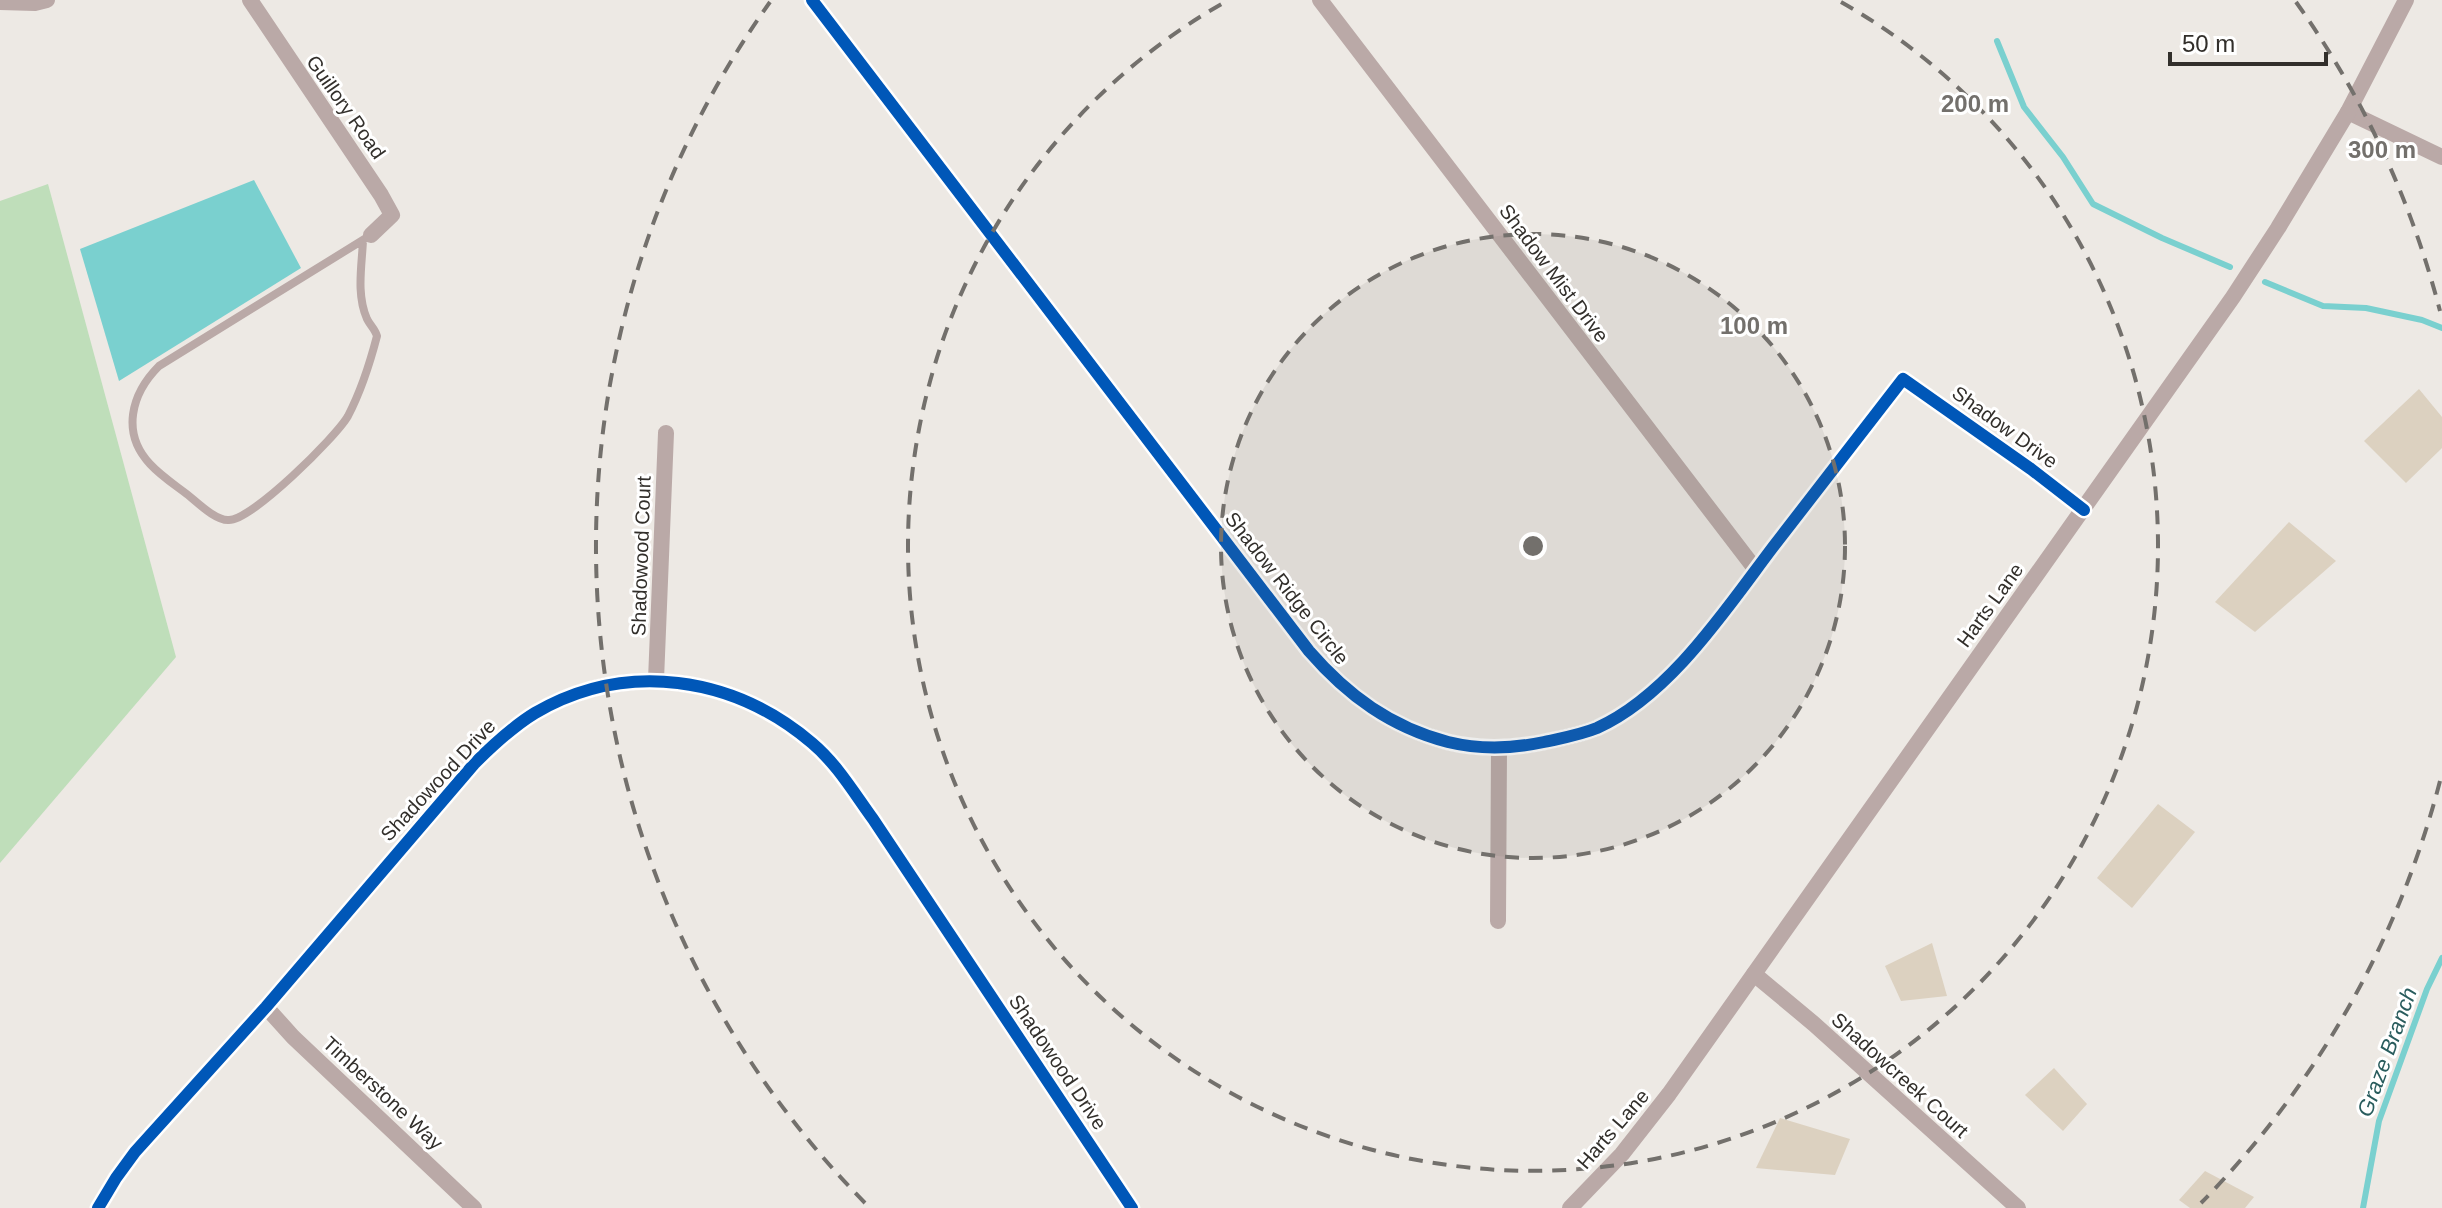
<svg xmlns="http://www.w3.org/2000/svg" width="2442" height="1208" font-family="Helvetica,sans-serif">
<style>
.green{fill:#bfdeba}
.water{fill:#7ad0cf}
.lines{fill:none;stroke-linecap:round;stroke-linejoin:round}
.stream{stroke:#7ad0cf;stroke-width:6}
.building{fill:#dcd1c0}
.lane{stroke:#baa9a7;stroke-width:8}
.street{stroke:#baa9a7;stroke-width:16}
.cycleway-casing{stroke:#fff;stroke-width:17}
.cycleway{stroke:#0057b8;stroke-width:12}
.ring{fill:none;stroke:#73706c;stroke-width:4;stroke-dasharray:14 10}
.labels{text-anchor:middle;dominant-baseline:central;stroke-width:6;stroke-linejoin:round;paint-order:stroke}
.street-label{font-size:20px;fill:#322f2b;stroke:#fff}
.water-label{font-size:22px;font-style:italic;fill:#295c5d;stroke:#fff}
.centre{fill:#73706c;stroke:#fff;stroke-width:4}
.ring-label{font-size:24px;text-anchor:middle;font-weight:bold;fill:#73706c;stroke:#fff;stroke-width:6;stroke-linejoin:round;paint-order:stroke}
</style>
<rect width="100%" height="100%" fill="#ede9e4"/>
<path class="green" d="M48,184L176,657L0,863V201Z"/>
<path class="water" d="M254,180L301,268L119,381L80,249Z"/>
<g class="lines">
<g class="stream">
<path d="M1997,41L2024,107L2063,157L2093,204L2162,238L2230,267"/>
<path d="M2265,282L2323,306L2366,308L2422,320L2442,328"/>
<path d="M2363,1208L2379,1121L2427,989L2442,958"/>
</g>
</g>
<g class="building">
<path d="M2419,389L2442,417V448L2406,483L2364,441Z"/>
<path d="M2289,522L2336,561L2255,632L2215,602Z"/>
<path d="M2158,804L2195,832L2132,908L2097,878Z"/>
<path d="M1932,943L1947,996L1901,1001L1885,966Z"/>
<path d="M2054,1068L2087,1104L2063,1131L2025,1095Z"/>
<path d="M1780,1118L1850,1139L1835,1175L1756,1168Z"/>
<path d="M2205,1171L2254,1197L2245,1208H2190L2179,1200Z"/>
</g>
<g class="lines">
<path class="lane" d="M363,240C362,265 356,294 367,319C370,325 375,329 377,336C370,363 361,391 348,416C336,437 252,520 229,520C216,521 198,503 188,495C175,485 161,476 150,464C121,433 131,394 159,366L371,235"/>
<g class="street">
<path d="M250,0L381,195L392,215L371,235"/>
<path d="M812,0L1309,651C1348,696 1391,727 1448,742C1481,750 1511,749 1544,742C1562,738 1580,735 1597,728C1670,695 1726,609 1773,547C1817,491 1860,435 1903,379L2031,469L2084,510"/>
<path d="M1320,0L1756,570"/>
<path d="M0,2L35,3L47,0"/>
<path d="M2348,112L2442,157"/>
<path d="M656,680L666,433"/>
<path d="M1498,921L1499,749"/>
<path d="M1754,974L1814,1024L2018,1208"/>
<path d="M266,1007L293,1037L474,1208"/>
<path d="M98,1208L116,1178L135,1152L266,1007L474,764C493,745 512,727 535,713C626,660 733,676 812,743C837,764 854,793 873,819L1132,1208"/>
<path d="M1570,1208L1622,1154L1669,1094L2233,297L2278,228L2348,112L2406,0"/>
</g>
<g class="cycleway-casing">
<g id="cycleway">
<path d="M812,0L1309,651C1348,696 1391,727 1448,742C1481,750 1511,749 1544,742C1562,738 1580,735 1597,728C1670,695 1726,609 1773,547C1817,491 1860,435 1903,379L2031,469L2084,510"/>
<path d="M98,1208L116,1178L135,1152L266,1007L474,764C493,745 512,727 535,713C626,660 733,676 812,743C837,764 854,793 873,819L1132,1208"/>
</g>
</g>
<use href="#cycleway" class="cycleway"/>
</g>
<circle cx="1533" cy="546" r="312" fill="#73706c" fill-opacity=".12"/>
<g class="ring">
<circle cx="1533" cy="546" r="312"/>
<path d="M1841 2A625 625 0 1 1 1225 2"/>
<path d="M2440 781A937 937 0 0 1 2201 1203M865 1203A937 937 0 0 1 770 2M2296 2A937 937 0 0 1 2440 311"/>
</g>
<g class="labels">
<g class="street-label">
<text transform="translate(346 107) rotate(55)">Guillory Road</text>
<text transform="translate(1554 273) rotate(53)">Shadow Mist Drive</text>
<text transform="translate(2005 427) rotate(36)">Shadow Drive</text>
<text transform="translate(641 556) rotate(-88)">Shadowood Court</text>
<text transform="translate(1287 588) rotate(52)">Shadow Ridge Circle</text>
<text transform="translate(1990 605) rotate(-54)">Harts Lane</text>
<text transform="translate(438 780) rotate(-47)">Shadowood Drive</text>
<text transform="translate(1058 1062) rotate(56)">Shadowood Drive</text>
<text transform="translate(1900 1075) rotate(42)">Shadowcreek Court</text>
<text transform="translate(383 1093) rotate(43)">Timberstone Way</text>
<text transform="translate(1613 1129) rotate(-49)">Harts Lane</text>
</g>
<g class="water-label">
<text transform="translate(2387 1052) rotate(-70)">Graze Branch</text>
</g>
</g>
<circle cx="1533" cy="546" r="12" class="centre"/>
<g class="ring-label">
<text x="1975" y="112">200 m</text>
<text x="2382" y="158">300 m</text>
<text x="1754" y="334">100 m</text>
</g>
<path d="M2170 52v12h156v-12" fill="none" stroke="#322f2b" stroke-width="4"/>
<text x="2182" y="52" font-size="24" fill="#322f2b" stroke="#ffffff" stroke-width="6" paint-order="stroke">50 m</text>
</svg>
